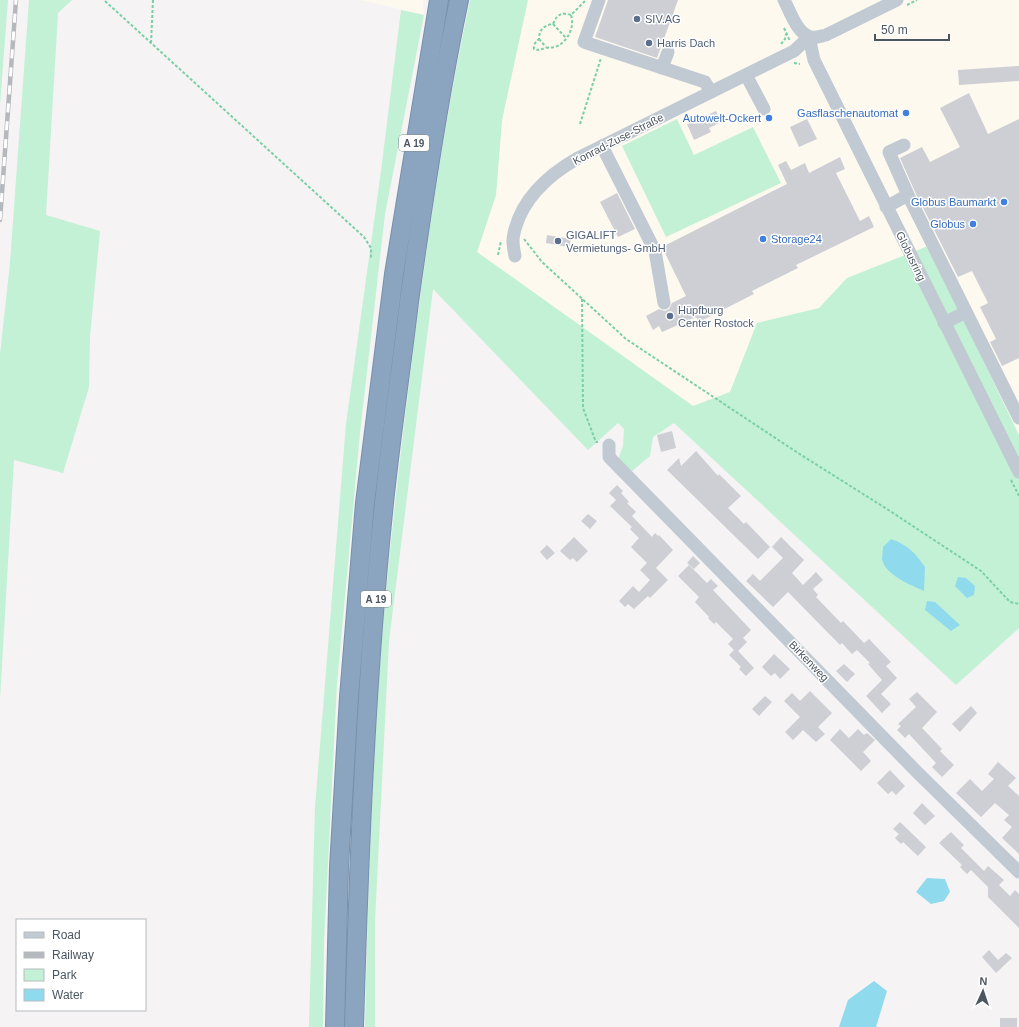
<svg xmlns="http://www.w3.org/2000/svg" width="1019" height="1027" font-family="Arial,sans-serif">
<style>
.commercial{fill:#fdf9ef}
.green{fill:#c3f1d5}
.water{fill:#90daee}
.building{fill:#cdcfd5}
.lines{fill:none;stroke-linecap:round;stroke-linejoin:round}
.highway-casing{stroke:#7690ad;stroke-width:20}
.path{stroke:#7ad0a6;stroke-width:2;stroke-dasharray:3 2;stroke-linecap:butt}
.minor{stroke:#c1cad2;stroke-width:13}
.highway{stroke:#8ba5c1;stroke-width:18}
.rail-casing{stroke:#b5b8bd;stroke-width:4.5}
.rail{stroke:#fff;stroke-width:3;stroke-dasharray:9;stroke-linecap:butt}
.service-dot{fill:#5c6f8a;stroke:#fff;stroke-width:1.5}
.shop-dot{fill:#3f7fe0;stroke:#fff;stroke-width:1.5}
.labels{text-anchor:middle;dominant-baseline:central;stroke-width:3;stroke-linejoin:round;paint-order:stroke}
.shield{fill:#fff;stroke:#808990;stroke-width:1}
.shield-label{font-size:10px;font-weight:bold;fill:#4a5661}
.service-label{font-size:11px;fill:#4e5e75;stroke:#fff;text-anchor:start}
.shop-label{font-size:11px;fill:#366cbe;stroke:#fff;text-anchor:end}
.street-label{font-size:11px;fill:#4a5661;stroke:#fff}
</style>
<rect width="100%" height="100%" fill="#f5f3f3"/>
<g class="commercial">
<path d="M360,0H423L424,15L391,7Z"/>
<path d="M528,0H1019V435L928,246L847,278L819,308L757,323L730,392L693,406L477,252L496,195L502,120Z"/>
</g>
<g class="green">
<path d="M0,0H8L0,105Z"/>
<path d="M29,0H72L58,13L46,215L100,231L90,337L89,387L63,473L14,460L0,699V354L10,263Z"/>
<path d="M470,0H528L502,120L496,195L477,252L693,406L730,392L757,323L819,308L847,278L928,246L1019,435V628L956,685L674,423L653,437L650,456L631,472L618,460L623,446L624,429L618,423L588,450L433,289L389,641L375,921V1027H365C368,897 372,767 382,638C390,539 402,441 414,343C429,229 446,113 470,0Z"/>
<path d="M401,10L424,15L385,214L360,433L337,684L324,943L323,1027H309L315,807L346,424L381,171Z"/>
<path d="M677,119L694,155L753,127L781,183L666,237L622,146Z"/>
</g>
<g class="water">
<path d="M891,539C908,545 915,553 925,567L924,591C911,585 885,575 882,559C882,555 883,550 883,547Z"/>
<path d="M958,577L966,578L975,586L974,595L967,598L955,586Z"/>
<path d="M927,601L935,602L960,625L951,631L925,610Z"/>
<path d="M927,878L945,879L950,892L944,901L931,904L916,892Z"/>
<path d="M874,981L887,991L876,1027H839L848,1000Z"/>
</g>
<g class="building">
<path d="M608,0H678L657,58L595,37Z"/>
<path d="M1019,66V81L959,85L958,70Z"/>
<path d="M969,93L988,134L1019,119V358L1002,366L990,342L996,339L980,307L988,303L972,271L958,277L915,192L900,158L922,147L930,162L960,147L940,108Z"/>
<path d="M716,111L721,122L709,128L711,132L694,140L687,124Z"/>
<path d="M807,119L817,139L799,147L790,127Z"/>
<path d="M840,157L845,169L836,173L860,221L869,216L874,227L796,265L798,268L752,291L754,294L699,322L696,317L662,332L659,326L653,330L646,316L659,309L665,311L669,309L672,303L686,296L662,247L787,184L778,165L786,161L791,170L805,163L809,173Z"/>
<path d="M617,193L635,229L618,237L600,202Z"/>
<path d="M547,235L571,239L569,247L546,243Z"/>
<path d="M672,431L676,448L661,452L657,435Z"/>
<path d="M696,451L718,476L719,474L741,496L728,508L744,524L746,522L770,547L758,559L667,470L679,458L681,466Z"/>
<path d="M617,485L623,491L621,493L629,502L627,503L636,512L632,516L652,537L655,533L658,536L659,535L673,550L656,568L668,580L650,598L648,596L634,609L628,604L625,607L619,601L633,586L639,592L650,580L640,570L647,563L631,547L639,538L630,529L632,527L610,506L616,500L609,493Z"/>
<path d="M588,514L597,521L590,529L581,521Z"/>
<path d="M574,537L588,551L577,562L573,558L570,560L560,551Z"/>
<path d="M781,537L804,560L792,573L803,585L816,572L823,580L813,589L818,595L816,597L841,623L843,621L864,643L869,639L891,662L886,666L897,678L881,694L891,704L882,713L866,696L882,680L868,664L870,663L857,650L852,654L842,643L840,645L788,592L773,607L746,581L753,574L760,581L783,558L772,547Z"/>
<path d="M547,545L555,553L547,560L540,552Z"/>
<path d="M693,556L700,563L694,569L687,563Z"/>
<path d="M689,565L707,583L711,579L718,586L713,590L751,630L743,638L747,642L738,651L754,668L746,676L739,669L741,667L729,655L734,650L728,644L733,639L716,622L714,624L708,618L709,617L695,602L699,597L678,576Z"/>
<path d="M774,654L790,669L780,679L775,673L771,676L762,667Z"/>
<path d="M844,664L855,674L847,682L836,671Z"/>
<path d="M810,691L832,713L818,727L825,734L816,742L803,730L793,740L785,732L800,717L784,701L792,693L800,701Z"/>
<path d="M917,692L937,712L922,728L942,749L940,751L954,765L942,777L932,767L936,763L909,734L905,738L897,730L901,726L898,724L916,707L909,699Z"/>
<path d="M765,696L772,702L759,716L752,709Z"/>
<path d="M971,706L977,713L960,732L952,724Z"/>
<path d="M840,729L849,738L858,729L864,735L867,733L875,740L863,752L871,761L861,771L830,740Z"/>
<path d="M998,762L1016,778L1008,786L1019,796V854L1002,838L1012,827L1004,820L1009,815L995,803L981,817L956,793L970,779L982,791L994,779L988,774Z"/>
<path d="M890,770L905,786L896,795L892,791L888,794L877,783Z"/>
<path d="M922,803L935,816L925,825L913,813Z"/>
<path d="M900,822L926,847L918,856L903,842L901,844L895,838L899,834L893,829Z"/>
<path d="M951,832L964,845L961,848L984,871L988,866L1004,880L999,885L1010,896L1015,890L1019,894V928L988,897V887L971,870L967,874L960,867L962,865L939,843Z"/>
<path d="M989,950L998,960L1006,953L1012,958L996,973L982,957Z"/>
<rect x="1000" y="1018" width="17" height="9"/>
</g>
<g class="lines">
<g class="highway-casing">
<g id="highway">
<path d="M335,1027L339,867L349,697L365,503L394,274L439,0"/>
<path d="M354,1027C359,852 366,677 384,503C391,436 401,369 409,302C423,201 438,100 459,0"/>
</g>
</g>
<g class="path">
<path d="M105,1L364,237L371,248V259"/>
<path d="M907,5L917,0"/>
<path d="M571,15C562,12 557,14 553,24C544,25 539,30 539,39C536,42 533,44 534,49C539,51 541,49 546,48C549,47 552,48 555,47C568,42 575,27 571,15L585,1"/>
<path d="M553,24L566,38"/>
<path d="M784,28L790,41"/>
<path d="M539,39L546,47"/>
<path d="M151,43L153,0"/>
<path d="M781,44L785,39L786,34"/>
<path d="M794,63L800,64"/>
<path d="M580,124L601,58"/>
<path d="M524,239L542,262L626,339L798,453L890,511L981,571L1010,602L1019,604"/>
<path d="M498,255L501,241"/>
<path d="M582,299L583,408L596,442H598"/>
<path d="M1011,480L1019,496"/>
</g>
<g class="minor">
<path d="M599,0L584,42L705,82L711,92"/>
<path d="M784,0C790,11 797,34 811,37C816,38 821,36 826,35L897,0"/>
<path d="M809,37L814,60L1019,472"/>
<path d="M662,68L668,52"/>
<path d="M746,75L764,109"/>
<path d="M904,145L889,152L908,195L1019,418"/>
<path d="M602,146L655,251L664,303"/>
<path d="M886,207L908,195"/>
<path d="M515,256C514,251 513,246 513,241C513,237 514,233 515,229C524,196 550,174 578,158L794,51L809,37"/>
<path d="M944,323L966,312"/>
<path d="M609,445V457L917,772L1019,872"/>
</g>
<use href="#highway" class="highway"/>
<g class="rail-casing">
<path id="rail" d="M0,220L16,0"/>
</g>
<use href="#rail" class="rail"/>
</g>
<g class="service-dot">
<circle cx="637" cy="19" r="4"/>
<circle cx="649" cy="43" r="4"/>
<circle cx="558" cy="241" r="4"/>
<circle cx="670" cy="316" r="4"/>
</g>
<g class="shop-dot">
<circle cx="906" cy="113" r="4"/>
<circle cx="769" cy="118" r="4"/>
<circle cx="1004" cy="202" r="4"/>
<circle cx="973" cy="224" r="4"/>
<circle cx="763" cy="239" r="4"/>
</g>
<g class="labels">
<g class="shield">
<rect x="399" y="135" width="30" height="16" rx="3"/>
<rect x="361" y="591" width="30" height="16" rx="3"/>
</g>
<g class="shield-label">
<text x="414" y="143">A 19</text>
<text x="376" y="599">A 19</text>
</g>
<g class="service-label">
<text x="645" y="19">SIV.AG</text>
<text x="657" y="43">Harris Dach</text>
<text x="566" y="235">GIGALIFT<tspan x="566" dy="13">Vermietungs- GmbH</tspan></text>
<text x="678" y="310">Hüpfburg<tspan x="678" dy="13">Center Rostock</tspan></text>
</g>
<g class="shop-label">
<text x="898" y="113">Gasflaschenautomat</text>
<text x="761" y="118">Autowelt-Ockert</text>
<text x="996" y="202">Globus Baumarkt</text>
<text x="965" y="224">Globus</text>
<text x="771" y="239" text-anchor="start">Storage24</text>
</g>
<g class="street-label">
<text transform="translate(618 139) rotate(-27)">Konrad-Zuse-Straße</text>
<text transform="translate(911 256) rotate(64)">Globusring</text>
<text transform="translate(809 661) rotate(46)">Birkenweg</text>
</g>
</g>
<rect x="16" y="919" width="130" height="92" fill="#ffffff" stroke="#b7bbc0"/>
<rect x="24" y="932" width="20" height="6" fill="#c1cad2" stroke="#b7bbc0"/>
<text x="52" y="939" font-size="12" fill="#4a5661">Road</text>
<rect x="24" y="952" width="20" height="6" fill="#b5b8bd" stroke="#b7bbc0"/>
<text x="52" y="959" font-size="12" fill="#4a5661">Railway</text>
<rect x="24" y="969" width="20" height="12" fill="#c3f1d5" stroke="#b7bbc0"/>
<text x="52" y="979" font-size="12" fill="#4a5661">Park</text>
<rect x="24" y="989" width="20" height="12" fill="#90daee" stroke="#b7bbc0"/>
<text x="52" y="999" font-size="12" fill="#4a5661">Water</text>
<g transform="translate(983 991) rotate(3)" stroke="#ffffff" stroke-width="3" paint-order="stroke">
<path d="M0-3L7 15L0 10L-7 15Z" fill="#4a5661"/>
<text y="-6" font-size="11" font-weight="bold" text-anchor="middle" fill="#4a5661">N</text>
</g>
<path d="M875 34v6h74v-6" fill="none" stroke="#4a5661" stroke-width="2"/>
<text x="881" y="34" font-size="12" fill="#4a5661" stroke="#ffffff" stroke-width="3" paint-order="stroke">50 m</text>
</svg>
